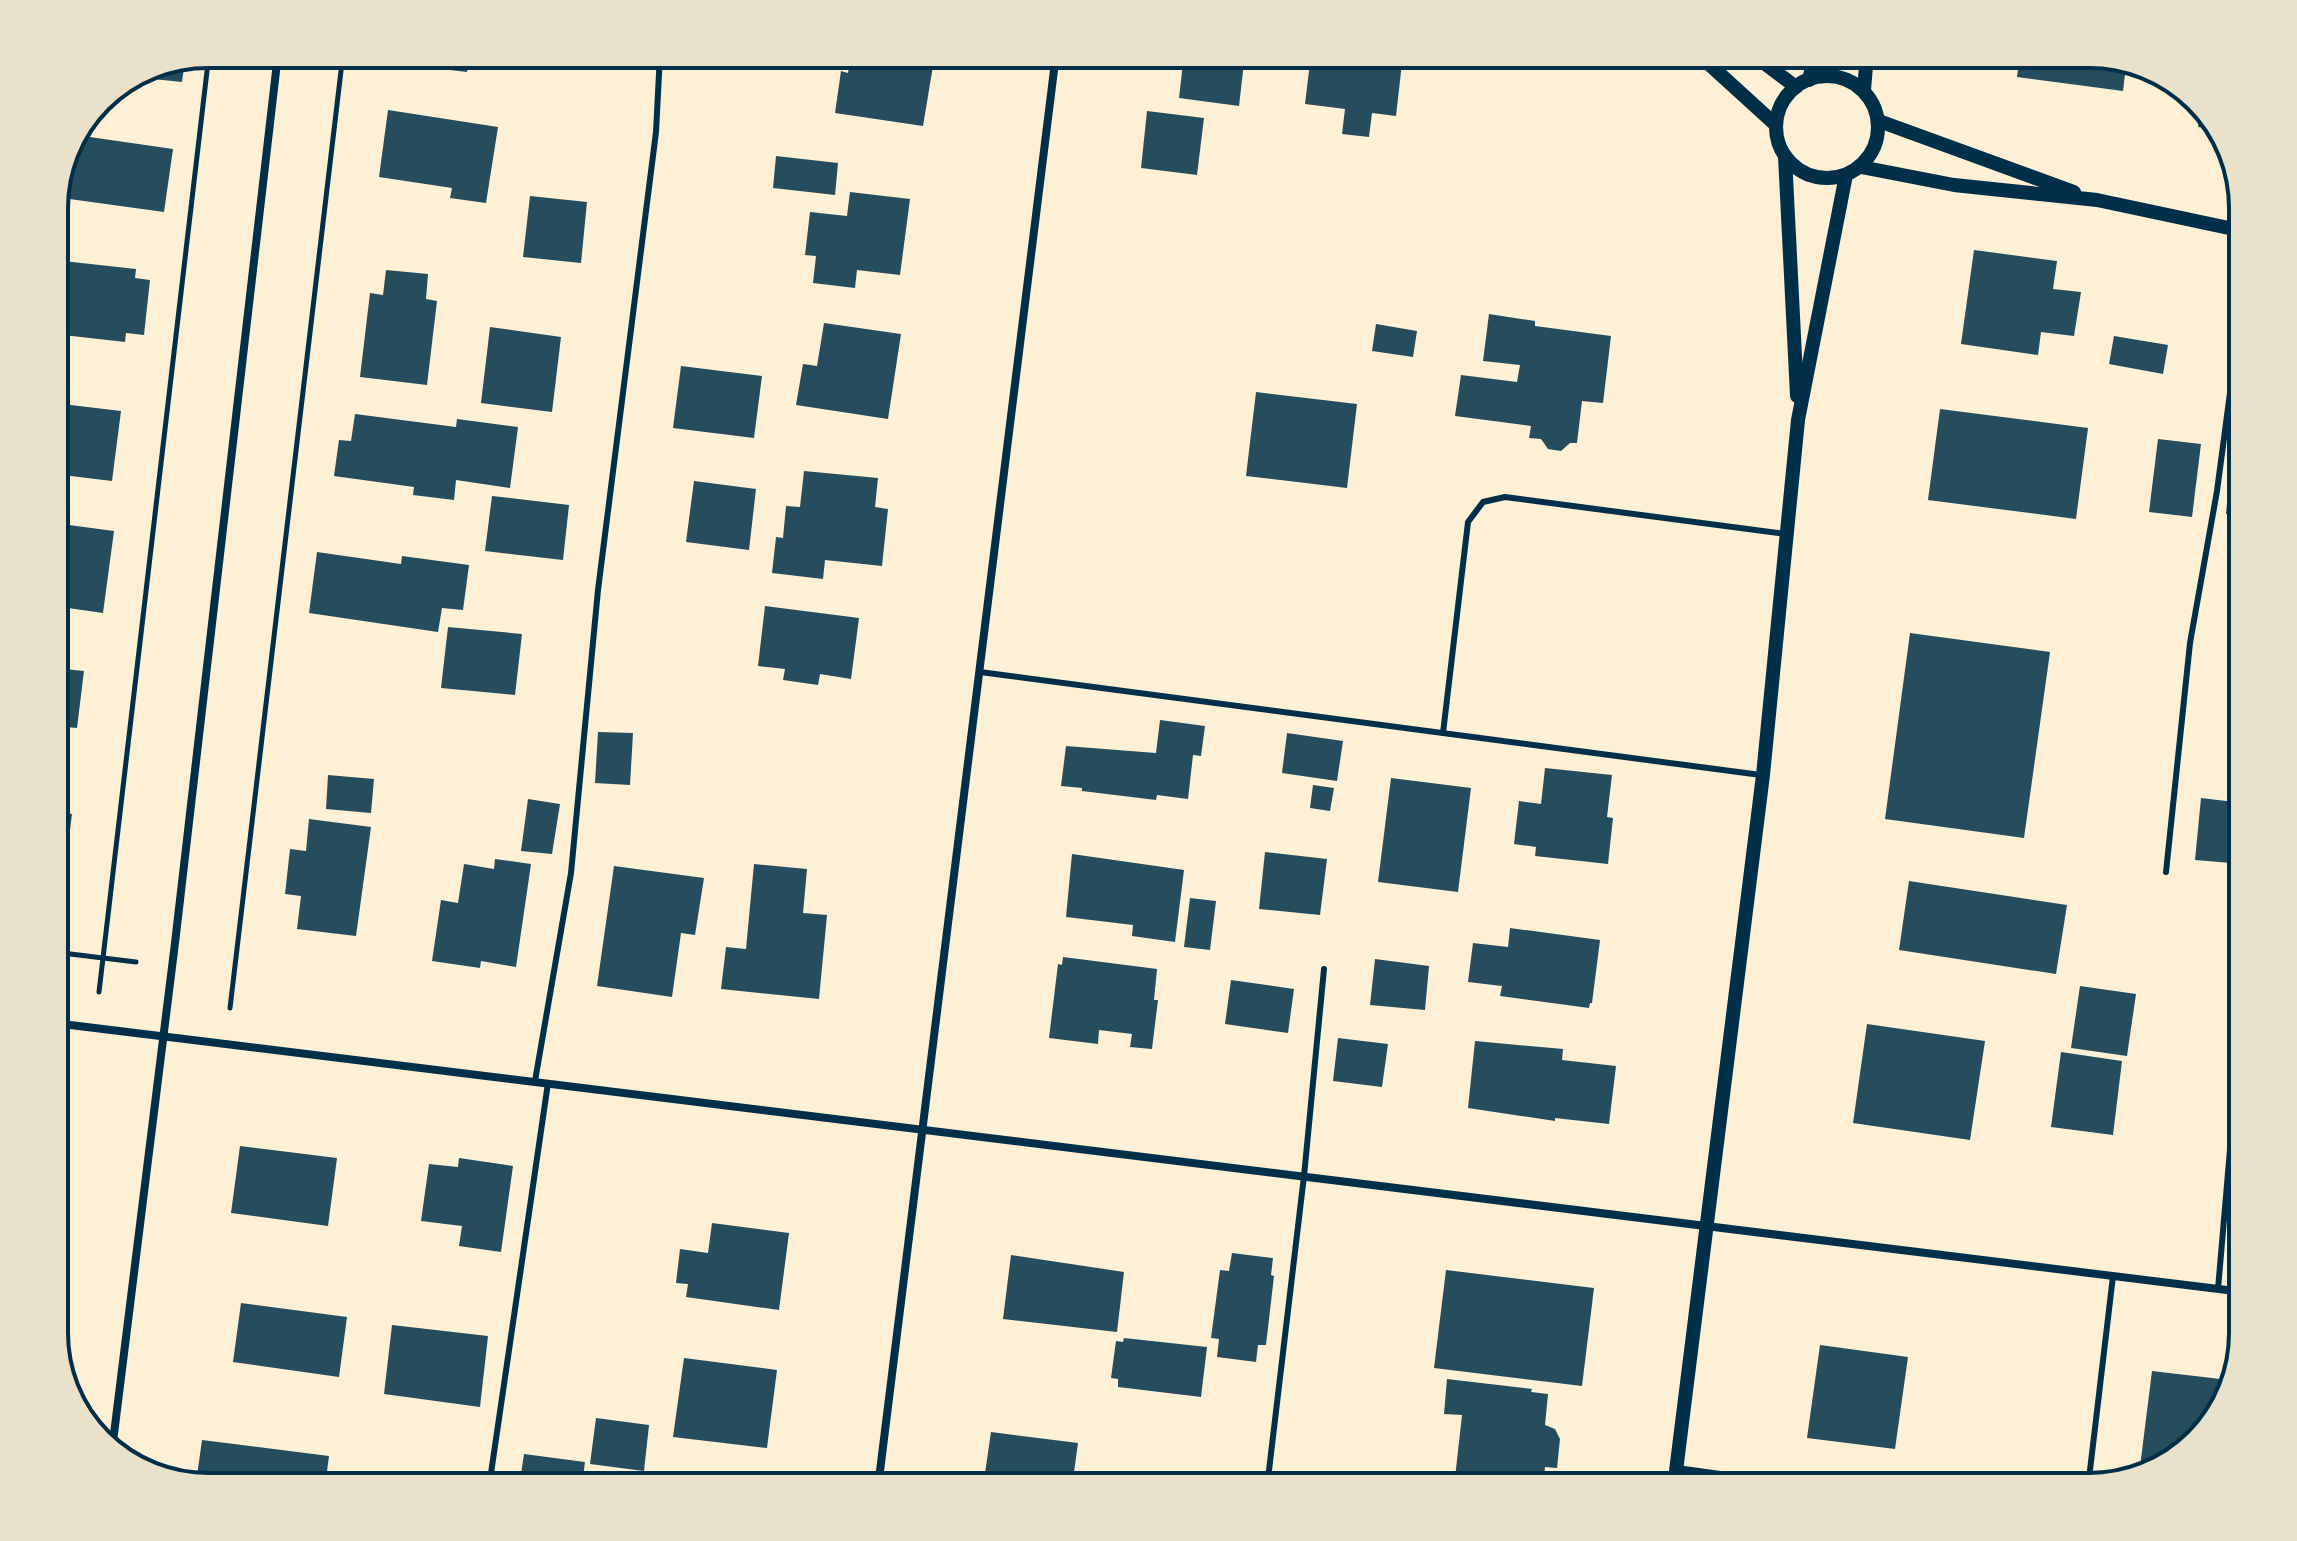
<svg xmlns="http://www.w3.org/2000/svg" width="2297" height="1541" font-family="Rubik,sans-serif">
<style>
.building{fill:#264d5e}
.lines{fill:none;stroke-linecap:round;stroke-linejoin:round}
.path{stroke:#003049;stroke-width:5}
.service{stroke:#003049;stroke-width:6}
.minor{stroke:#003049;stroke-width:8}
.tertiary{stroke:#003049;stroke-width:14}
.rim{fill:none;stroke:#003049;stroke-width:4}
</style>
<rect width="100%" height="100%" fill="#fdf0d5"/>
<g class="building">
<path d="M410,54H469L467,72L408,65Z"/>
<path d="M851,54H935L923,126L835,113L841,71L848,73Z"/>
<path d="M1184,54H1245L1239,106L1179,98Z"/>
<path d="M1250,54H1270L1269,61L1250,59Z"/>
<path d="M1311,54H1403L1396,116L1372,113L1369,137L1342,134L1345,109L1305,104Z"/>
<path d="M2020,54H2088L2126,66L2123,91L2017,77Z"/>
<path d="M185,59L182,82L133,77L150,66Z"/>
<path d="M388,110L498,127L486,203L450,198L452,188L379,177Z"/>
<path d="M2201,110L2218,130L2198,127Z"/>
<path d="M1147,111L1204,118L1197,175L1141,168Z"/>
<path d="M83,136L173,149L164,212L55,197Z"/>
<path d="M776,156L838,163L835,195L773,188Z"/>
<path d="M850,192L910,199L900,275L857,270L855,288L813,283L816,256L805,255L810,212L847,216Z"/>
<path d="M530,196L587,202L581,263L523,257Z"/>
<path d="M1974,250L2057,261L2053,289L2081,292L2074,336L2041,332L2038,355L1961,344Z"/>
<path d="M54,260L136,269L135,278L150,280L144,335L126,333L125,342L54,334Z"/>
<path d="M386,270L428,274L426,299L437,301L427,385L360,377L370,293L383,295Z"/>
<path d="M1489,314L1535,321V326L1611,336L1603,403L1582,401L1577,443H1570L1561,451L1548,449L1541,439L1529,438L1531,426L1455,416L1461,375L1517,382L1520,365L1483,361Z"/>
<path d="M824,323L901,334L888,419L796,405L803,364L817,366Z"/>
<path d="M1376,324L1417,331L1413,357L1372,351Z"/>
<path d="M490,327L561,337L552,412L481,403Z"/>
<path d="M2114,336L2168,345L2163,374L2109,364Z"/>
<path d="M681,366L762,376L754,438L673,428Z"/>
<path d="M1256,392L1357,404L1347,488L1246,476Z"/>
<path d="M54,403L121,411L112,481L54,474Z"/>
<path d="M1940,409L2088,428L2076,519L1928,500Z"/>
<path d="M355,414L456,427L457,419L518,427L510,488L456,480L454,500L413,495L414,487L334,476L339,440L351,441Z"/>
<path d="M2158,439L2201,444L2192,517L2149,512Z"/>
<path d="M2231,460L2243,461V516L2226,514Z"/>
<path d="M804,471L878,478L875,507L888,509L882,566L825,560L823,579L772,573L776,537L783,538L786,506L800,507Z"/>
<path d="M694,481L756,489L749,550L686,542Z"/>
<path d="M492,496L569,505L563,560L485,551Z"/>
<path d="M54,523L114,531L103,613L54,606Z"/>
<path d="M317,552L401,564L402,556L469,565L463,610L442,608L438,632L309,613Z"/>
<path d="M765,606L859,618L851,679L820,674L818,685L783,680L785,669L758,666Z"/>
<path d="M448,627L522,634L515,695L441,688Z"/>
<path d="M1910,633L2050,652L2024,838L1885,819Z"/>
<path d="M54,668L84,671L77,728L54,726Z"/>
<path d="M1160,720L1205,726L1201,756L1193,755L1188,799L1157,795L1156,800L1082,791V788L1061,786L1066,746L1156,753Z"/>
<path d="M598,732L633,733L630,785L595,783Z"/>
<path d="M1287,733L1343,741L1337,781L1282,773Z"/>
<path d="M1545,768L1612,775L1607,817L1613,818L1608,864L1535,856L1536,847L1514,844L1519,801L1541,804Z"/>
<path d="M328,775L374,779L371,813L326,809Z"/>
<path d="M1391,778L1471,788L1458,892L1378,882Z"/>
<path d="M1313,785L1334,788L1330,811L1310,808Z"/>
<path d="M2201,798L2243,803V864L2195,860Z"/>
<path d="M528,799L560,804L552,854L521,851Z"/>
<path d="M54,811L72,814L62,895H54Z"/>
<path d="M309,819L371,827L356,936L297,929L301,896L285,894L290,849L306,851Z"/>
<path d="M1265,852L1327,859L1320,915L1259,909Z"/>
<path d="M1072,854L1184,870L1175,942L1132,936L1133,925L1066,917Z"/>
<path d="M495,859L531,864L516,967L481,961L480,968L432,961L441,900L458,903L464,864L494,869Z"/>
<path d="M754,864L807,869L803,913L827,915L819,999L721,989L726,947L746,949Z"/>
<path d="M614,866L704,878L695,935L681,933L672,997L597,986Z"/>
<path d="M1909,881L2067,905L2056,974L1899,950Z"/>
<path d="M1190,898L1216,901L1210,950L1184,947Z"/>
<path d="M1510,928L1600,940L1592,1003H1590L1589,1008L1500,996L1502,986L1468,982L1473,943L1508,947Z"/>
<path d="M1063,957L1157,969L1154,1000H1158L1152,1049L1130,1047L1132,1034L1099,1030L1098,1044L1049,1038L1058,964L1062,965Z"/>
<path d="M1375,959L1429,966L1425,1010L1370,1005Z"/>
<path d="M1231,980L1294,989L1288,1033L1225,1024Z"/>
<path d="M2080,986L2136,994L2127,1056L2071,1048Z"/>
<path d="M1867,1024L1985,1041L1970,1140L1853,1123Z"/>
<path d="M1338,1038L1388,1044L1382,1087L1333,1081Z"/>
<path d="M1475,1041L1563,1049L1562,1060L1616,1066L1609,1124L1555,1118V1121L1468,1108Z"/>
<path d="M2061,1052L2122,1061L2113,1135L2051,1127Z"/>
<path d="M240,1146L337,1158L328,1226L231,1213Z"/>
<path d="M459,1158L513,1166L501,1252L459,1246L462,1226L421,1221L429,1164L458,1167Z"/>
<path d="M712,1223L789,1233L779,1310L686,1297L688,1284L676,1283L680,1249L708,1253Z"/>
<path d="M1232,1253L1273,1258L1271,1275L1274,1276L1266,1345H1258L1256,1362L1217,1357L1219,1339L1211,1338L1220,1270L1229,1271Z"/>
<path d="M1011,1255L1124,1272L1117,1332L1003,1319Z"/>
<path d="M1446,1270L1594,1288L1582,1386L1434,1368Z"/>
<path d="M241,1303L347,1317L339,1377L233,1362Z"/>
<path d="M392,1325L488,1336L480,1407L384,1394Z"/>
<path d="M1124,1338L1207,1347L1201,1397L1118,1387V1379L1111,1378L1116,1341L1123,1342Z"/>
<path d="M1820,1345L1908,1357L1895,1449L1807,1438Z"/>
<path d="M684,1358L777,1370L767,1448L673,1437Z"/>
<path d="M2152,1371L2229,1380L2217,1419L2157,1471L2139,1475Z"/>
<path d="M1447,1379L1532,1389L1531,1392L1548,1394L1545,1425L1555,1429L1560,1439L1557,1468L1545,1467L1543,1487H1454L1462,1415L1444,1414Z"/>
<path d="M596,1418L649,1425L644,1471L590,1464Z"/>
<path d="M991,1432L1078,1443L1072,1487H983Z"/>
<path d="M202,1440L329,1456L325,1487H209L196,1483Z"/>
<path d="M524,1454L585,1462L582,1484L588,1487H519Z"/>
</g>
<g class="lines">
<g class="path">
<path d="M54,952L136,962"/>
<path d="M99,992L209,54"/>
<path d="M230,1008L343,54"/>
</g>
<g class="service">
<path d="M980,672L1761,775"/>
<path d="M1443,733L1468,522L1483,502L1505,497L1785,534"/>
<path d="M2166,872L2190,643L2217,491L2243,295"/>
<path d="M535,1081L571,873L598,590L656,132L660,54"/>
<path d="M2218,1289L2234,1103"/>
<path d="M1677,1468L1815,1487"/>
<path d="M489,1487L548,1083"/>
<path d="M1267,1487L1304,1176L1324,969"/>
<path d="M2088,1487L2113,1276"/>
</g>
<g class="minor">
<path d="M54,1023L2243,1292"/>
<path d="M112,1450L175,943L278,54"/>
<path d="M878,1487L1056,54"/>
</g>
<g class="tertiary">
<path d="M1698,54L1776,125"/>
<path d="M1752,54L1796,87"/>
<circle cx="1827" cy="127" r="51"/>
<path d="M1809,80L1815,54"/>
<path d="M1864,90L1867,54"/>
<path d="M1879,121L2074,192"/>
<path d="M1785,156L1797,396"/>
<path d="M1861,167L1954,185L2097,200L2243,231"/>
<path d="M1674,1487L1763,775L1798,420L1846,175"/>
</g>
</g>
<path d="M0 0H2297V1541H0ZM208 68H2089A140 140 0 0 1 2229 208V1333A140 140 0 0 1 2089 1473H208A140 140 0 0 1 68 1333V208A140 140 0 0 1 208 68Z" fill="#e9e1ca" fill-rule="evenodd"/>
<path class="rim" d="M208 68H2089A140 140 0 0 1 2229 208V1333A140 140 0 0 1 2089 1473H208A140 140 0 0 1 68 1333V208A140 140 0 0 1 208 68Z"/>
</svg>
